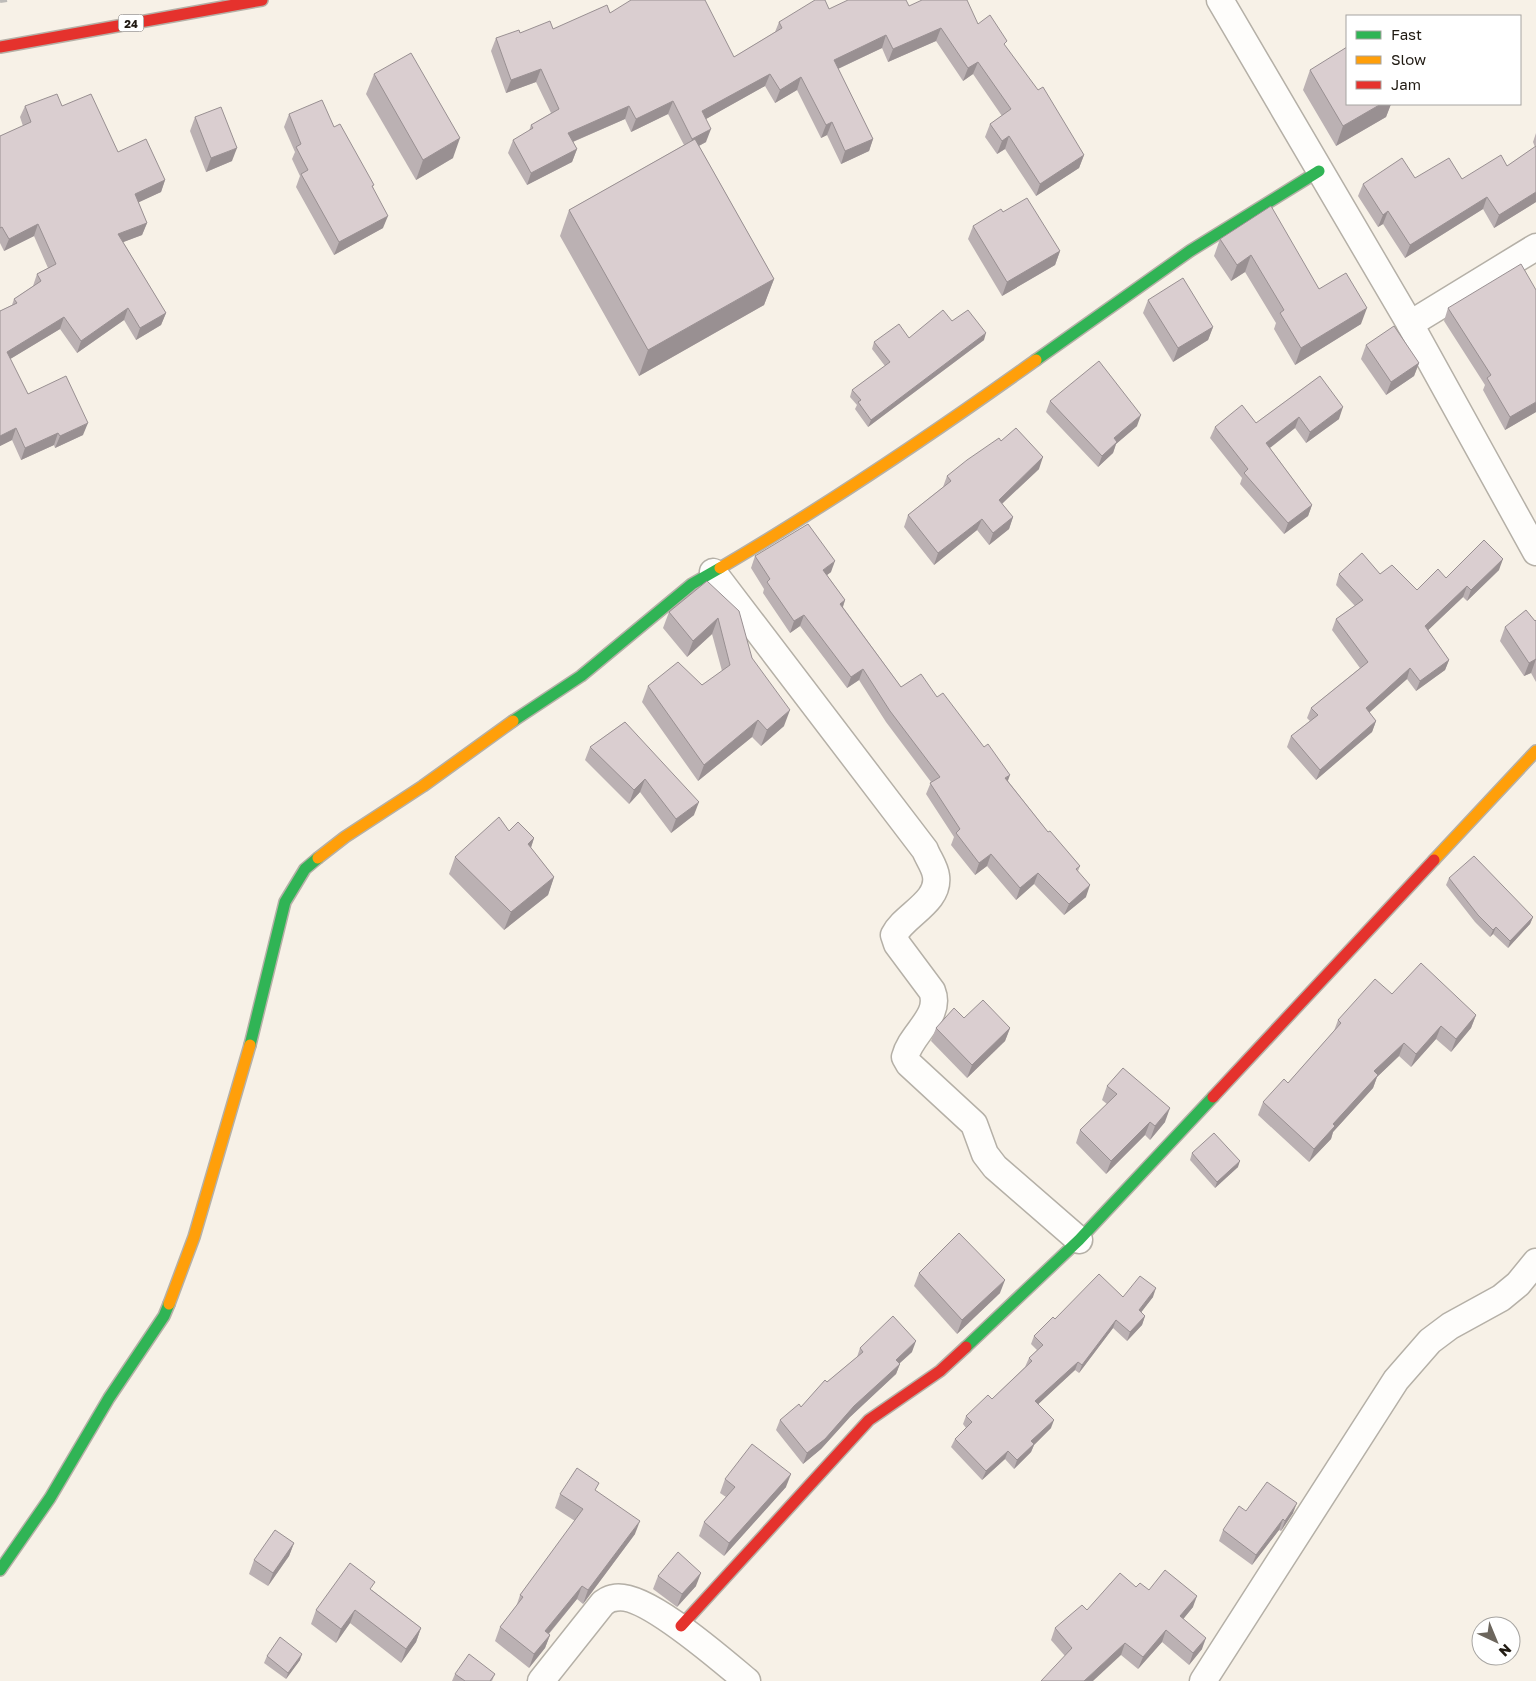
<svg xmlns="http://www.w3.org/2000/svg" width="1536" height="1681" font-family="'Golos Text',sans-serif">
<style>
.lines{fill:none;stroke-linecap:round;stroke-linejoin:round}
.street-casing{stroke:#b5b0a7;stroke-width:29}
.fast-casing{stroke:#b5b0a7;stroke-width:14}
.slow-casing{stroke:#b5b0a7;stroke-width:14}
.jam-casing{stroke:#b5b0a7;stroke-width:14}
.street{stroke:#fefdfb;stroke-width:26}
.fast{stroke:#30b455;stroke-width:11}
.slow{stroke:#ff9f0a;stroke-width:11}
.jam{stroke:#e5322d;stroke-width:11}
.rail{stroke:#bebcb9;stroke-width:4;stroke-dasharray:8 4;stroke-linecap:butt}
.wall{fill:#bbb1b3}
.shaded-wall{fill:#999092}
.building{fill:#daced0;stroke:#999092}
.labels{text-anchor:middle;dominant-baseline:central;stroke-width:4;stroke-linejoin:round;paint-order:stroke}
.shield{fill:#fff;stroke:#645f5a;stroke-width:1}
.shield-label{font-size:11px;font-weight:bold;fill:#211b13}
</style>
<rect width="100%" height="100%" fill="#f7f1e7"/>
<g class="lines">
<g class="street-casing">
<g id="street">
<path d="M1220,0L1410,324L1536,552"/>
<path d="M1410,324L1536,247"/>
<path d="M713,572L925,850C928,858 935,867 936,876C940,902 904,915 894,935L897,944L932,991C942,1016 911,1033 905,1057L909,1064L974,1124L985,1154L995,1167L1079,1240"/>
<path d="M541,1681L603,1603C606,1601 610,1598 614,1598C643,1590 724,1662 747,1681"/>
<path d="M1203,1681L1396,1380L1430,1341L1450,1326L1501,1298L1518,1284L1536,1262"/>
</g>
</g>
<g class="fast-casing">
<g id="fast">
<path d="M1036,360L1190,251L1319,171"/>
<path d="M513,721L581,676L692,584L720,568"/>
<path d="M250,1045L285,902L305,869L318,858"/>
<path d="M966,1347L1079,1240L1213,1097"/>
<path d="M0,1570L50,1498L109,1398L164,1316L169,1304"/>
</g>
</g>
<g class="slow-casing">
<g id="slow">
<path d="M720,568C829,504 934,433 1036,360"/>
<path d="M318,858L345,837L423,786L513,721"/>
<path d="M1434,860L1536,751"/>
<path d="M169,1304L194,1237L250,1045"/>
</g>
</g>
<g class="jam-casing">
<g id="jam">
<path d="M0,47L262,0"/>
<path d="M1213,1097L1434,860"/>
<path d="M681,1626L869,1420L940,1371L966,1347"/>
</g>
</g>
<use href="#street" class="street"/>
<use href="#fast" class="fast"/>
<use href="#slow" class="slow"/>
<use href="#jam" class="jam"/>
<path class="rail" d="M0,1L7,0"/>
</g>
<g class="wall">
<path d="M909,6L978,24L1005,46L1084,155L1079,168L1036,196L1005,149L997,154L985,137L990,124L1002,116L973,74L963,81L936,41L888,62L882,48L838,69L873,139L869,151L841,164L827,135L821,138L797,90L775,103L765,86L706,119V142L699,146L774,279L764,305L639,376L560,236L569,210L684,145L668,114L631,132L625,119L573,142L577,149L572,162L527,185L508,153L513,140L529,131L531,125L551,113L536,82L506,93L491,51L496,38L520,33L553,29L610,13L734,57L775,32L779,22L829,9Z"/>
<path d="M1310,70L1347,104H1391L1386,117L1336,146L1303,90Z"/>
<path d="M374,74L453,158L416,180L366,94Z"/>
<path d="M25,106H62L118,152L165,180L161,192L138,202L147,223L142,235L123,242L166,313L161,325L136,340L124,320L77,353L60,329L10,359L28,394L83,435L55,448L54,445L21,460L12,440L0,446V311L12,305L14,299L33,286L37,274L48,268L34,236L4,251L0,243V136L23,126L20,117Z"/>
<path d="M289,114L334,127L373,187L383,228L334,255L296,187L300,176L292,159L295,152L284,127Z"/>
<path d="M195,117L232,161L206,172L190,131Z"/>
<path d="M1536,133V202L1494,228L1483,209L1405,258L1383,224L1378,227L1358,196L1363,184L1415,178L1462,179L1507,166L1535,147L1533,142Z"/>
<path d="M1003,212L1060,251L1055,265L1002,296L968,239L973,226Z"/>
<path d="M1220,239L1319,289L1361,324L1295,365L1274,329L1276,323L1245,272L1231,281L1214,256Z"/>
<path d="M1148,300L1213,327L1208,340L1173,362L1143,313Z"/>
<path d="M1448,308L1536,412L1505,430L1483,390L1485,385L1444,321Z"/>
<path d="M952,321L984,340L868,427L855,409L857,405L850,397L852,390L885,366L872,349L874,342L909,338Z"/>
<path d="M1366,345L1419,363L1414,376L1386,395L1361,359Z"/>
<path d="M1320,376L1339,419L1306,443L1295,428L1270,448L1312,505L1308,516L1284,534L1240,484L1242,478L1210,438L1215,427L1256,423Z"/>
<path d="M1050,401L1137,426L1116,444L1113,453L1098,467L1046,412Z"/>
<path d="M1001,441L1039,469L1002,504L1013,517L1009,529L989,545L977,530L934,565L904,527L908,515L943,487L947,476Z"/>
<path d="M755,556L831,572L827,575L845,600L843,607L901,687L937,697L1008,781L1048,832L1080,866L1078,871L1086,897L1064,915L1034,884L1016,900L987,866L975,875L951,845L954,837L926,794L931,782L886,722L859,680L847,688L800,626L790,633L763,593L764,589L751,568Z"/>
<path d="M1499,570L1467,601L1463,597L1428,630L1449,660L1445,670L1416,691L1407,679L1369,712L1376,721L1372,732L1316,780L1287,747L1291,736L1310,721L1307,718L1311,708L1360,668L1332,630L1336,619L1355,606L1336,585L1339,574H1380L1417,590L1446,578Z"/>
<path d="M707,581L752,658L784,726L761,746L752,737L698,781L642,702L648,686L702,685L722,671L712,634L687,657L663,628L669,612Z"/>
<path d="M1536,620V682L1531,673L1524,676L1500,641L1505,627L1535,621Z"/>
<path d="M625,722L694,815L671,833L640,792L629,804L585,760L590,747Z"/>
<path d="M509,831L534,838L531,848L554,877L548,895L504,930L449,874L455,857Z"/>
<path d="M1449,878L1533,917L1530,924L1508,948L1493,934L1490,937L1475,922L1446,885Z"/>
<path d="M1392,994L1476,1015L1471,1028L1451,1052L1436,1039L1411,1067L1399,1056L1377,1077L1373,1088L1333,1132L1331,1139L1309,1162L1258,1115L1263,1102L1288,1083L1334,1031L1338,1020Z"/>
<path d="M964,1018L1010,1028L1005,1041L967,1078L931,1041L936,1028Z"/>
<path d="M1107,1086L1165,1122L1150,1140L1145,1135L1106,1174L1076,1143L1080,1130L1107,1104L1102,1100Z"/>
<path d="M1192,1153L1238,1167L1215,1188L1190,1160Z"/>
<path d="M919,1273L1000,1293L957,1334L914,1286Z"/>
<path d="M1123,1297H1153L1141,1312L1145,1316L1142,1325L1127,1341L1113,1328L1079,1373L1075,1370L1038,1404L1051,1428L1034,1445L1031,1452L1014,1469L1005,1459L982,1480L951,1447L955,1439L966,1428L963,1424L966,1416L992,1399L1025,1367L1029,1358L1037,1350L1031,1344L1034,1336L1055,1319Z"/>
<path d="M860,1348L912,1352L900,1363L896,1374L850,1417L821,1449L803,1464L776,1430L780,1420L801,1407L827,1382L857,1357Z"/>
<path d="M725,1479L786,1487L724,1556L699,1536L704,1522L726,1497L720,1493Z"/>
<path d="M597,1491L635,1534L583,1604L577,1599L549,1634L550,1635L545,1648L529,1668L495,1641L500,1627L516,1607L520,1595L575,1521L555,1508L560,1494Z"/>
<path d="M1246,1511L1293,1513L1281,1531L1279,1530L1252,1565L1219,1541L1223,1530Z"/>
<path d="M294,1543L289,1556L268,1586L249,1574L254,1560Z"/>
<path d="M658,1576L696,1586L677,1607L653,1589Z"/>
<path d="M1136,1587L1149,1590L1193,1607L1183,1619L1202,1649L1189,1665L1162,1642L1138,1669L1121,1655L1065,1656L1051,1640L1055,1628L1087,1610Z"/>
<path d="M372,1590L421,1628L416,1642L401,1663L350,1623L336,1643L311,1624L316,1610Z"/>
<path d="M267,1656L300,1660L286,1679L264,1663Z"/>
<path d="M455,1674H495L492,1681H452Z"/>
</g>
<g class="shaded-wall">
<path d="M941,28L936,41L888,62L893,49Z"/>
<path d="M886,35L882,48L829,73L834,60Z"/>
<path d="M978,62L973,74L963,81L968,68Z"/>
<path d="M541,69L536,82L506,93L511,80Z"/>
<path d="M770,74L765,86L697,124L702,111Z"/>
<path d="M801,77L797,90L775,103L780,90Z"/>
<path d="M673,101L668,114L631,132L636,119Z"/>
<path d="M1381,104H1391L1386,117L1336,146L1343,126Z"/>
<path d="M629,106L625,119L563,146L568,133Z"/>
<path d="M832,122L827,135L821,138L826,125Z"/>
<path d="M711,129L706,142L687,152L692,139Z"/>
<path d="M1009,136L1005,149L997,154L1002,141Z"/>
<path d="M460,138L453,158L416,180L423,160Z"/>
<path d="M873,139L869,151L841,164L845,151Z"/>
<path d="M237,148L232,161L206,172L211,158Z"/>
<path d="M577,149L572,162L527,185L531,173Z"/>
<path d="M1084,155L1079,168L1036,196L1040,184Z"/>
<path d="M165,180L161,192L131,206L135,194Z"/>
<path d="M1536,192V202L1494,228L1499,215Z"/>
<path d="M1487,197L1483,209L1405,258L1410,245Z"/>
<path d="M1388,211L1383,224L1378,227L1383,215Z"/>
<path d="M388,216L383,228L334,255L339,242Z"/>
<path d="M147,223L142,235L113,246L118,234Z"/>
<path d="M38,224L34,236L4,251L9,239Z"/>
<path d="M1060,251L1055,265L1002,296L1007,282Z"/>
<path d="M1251,255L1245,272L1231,281L1237,265Z"/>
<path d="M774,279L764,305L639,376L648,350Z"/>
<path d="M128,308L124,320L77,353L81,341Z"/>
<path d="M1367,308L1361,324L1295,365L1301,348Z"/>
<path d="M166,313L161,325L136,340L140,328Z"/>
<path d="M64,317L60,329L2,364L7,352Z"/>
<path d="M1213,327L1208,340L1173,362L1178,348Z"/>
<path d="M986,333L984,340L868,427L871,420Z"/>
<path d="M1419,363L1414,376L1386,395L1391,382Z"/>
<path d="M1536,402V412L1505,430L1510,417Z"/>
<path d="M1343,407L1339,419L1306,443L1310,432Z"/>
<path d="M1141,415L1137,426L1116,444L1113,453L1098,467L1102,456L1114,438Z"/>
<path d="M1299,417L1295,428L1262,454L1266,443Z"/>
<path d="M88,423L83,435L55,448L60,436Z"/>
<path d="M16,428L12,440L0,446V436Z"/>
<path d="M58,433L54,445L21,460L25,448Z"/>
<path d="M1043,457L1039,469L994,511L999,500Z"/>
<path d="M1312,505L1308,516L1284,534L1288,523Z"/>
<path d="M1013,517L1009,529L989,545L993,533Z"/>
<path d="M982,519L977,530L934,565L938,553Z"/>
<path d="M1503,559L1499,570L1467,601L1471,590Z"/>
<path d="M835,561L831,572L819,581L823,570Z"/>
<path d="M1467,586L1463,597L1421,637L1425,626Z"/>
<path d="M845,600L841,612L840,604Z"/>
<path d="M804,615L800,626L790,633L794,621Z"/>
<path d="M718,618L712,634L687,657L693,641Z"/>
<path d="M1536,659L1531,673L1524,676L1529,663Z"/>
<path d="M1449,660L1445,670L1416,691L1420,681Z"/>
<path d="M1410,668L1407,679L1362,719L1366,708Z"/>
<path d="M863,669L859,680L847,688L851,677Z"/>
<path d="M790,710L784,726L761,746L767,730Z"/>
<path d="M758,720L752,737L698,781L704,765Z"/>
<path d="M1376,721L1372,732L1316,780L1320,770Z"/>
<path d="M1010,775L1006,786L1005,778Z"/>
<path d="M645,779L640,792L629,804L634,790Z"/>
<path d="M699,802L694,815L671,833L676,819Z"/>
<path d="M534,838L528,856V844Z"/>
<path d="M991,854L987,866L975,875L979,863Z"/>
<path d="M1038,873L1034,884L1016,900L1020,888Z"/>
<path d="M554,877L548,895L504,930L511,912Z"/>
<path d="M1090,885L1086,897L1064,915L1069,904Z"/>
<path d="M1533,917L1530,924L1508,948L1510,941Z"/>
<path d="M1496,927L1493,934L1490,937L1493,930Z"/>
<path d="M1476,1015L1471,1028L1451,1052L1456,1039Z"/>
<path d="M1441,1026L1436,1039L1411,1067L1416,1054Z"/>
<path d="M1010,1028L1005,1041L967,1078L972,1065Z"/>
<path d="M1404,1043L1399,1056L1377,1077L1373,1088L1333,1132L1331,1139L1309,1162L1314,1149L1374,1071Z"/>
<path d="M1170,1108L1165,1122L1150,1140L1155,1126Z"/>
<path d="M1150,1122L1145,1135L1106,1174L1111,1161Z"/>
<path d="M1240,1161L1238,1167L1215,1188L1217,1182Z"/>
<path d="M1005,1280L1000,1293L957,1334L962,1320Z"/>
<path d="M1156,1288L1153,1297L1136,1319L1139,1310Z"/>
<path d="M1145,1316L1142,1325L1127,1341L1130,1332Z"/>
<path d="M1116,1320L1113,1328L1079,1373L1082,1365Z"/>
<path d="M916,1341L912,1352L892,1370L896,1360Z"/>
<path d="M1078,1362L1075,1370L1032,1410L1035,1401Z"/>
<path d="M900,1364L896,1374L850,1417L821,1449L803,1464L807,1453L854,1406Z"/>
<path d="M1054,1420L1051,1428L1034,1445L1031,1452L1014,1469L1017,1460L1031,1441Z"/>
<path d="M1008,1451L1005,1459L982,1480L986,1471Z"/>
<path d="M791,1474L786,1487L724,1556L729,1543Z"/>
<path d="M1297,1503L1293,1513L1281,1531L1285,1521Z"/>
<path d="M1283,1519L1279,1530L1252,1565L1256,1555Z"/>
<path d="M640,1521L635,1534L583,1604L588,1590Z"/>
<path d="M294,1543L289,1556L268,1586L273,1573Z"/>
<path d="M701,1573L696,1586L677,1607L682,1594Z"/>
<path d="M582,1586L577,1599L540,1644L545,1631Z"/>
<path d="M1197,1596L1193,1607L1176,1628L1180,1616Z"/>
<path d="M355,1610L350,1623L336,1643L341,1629Z"/>
<path d="M421,1628L416,1642L401,1663L406,1649Z"/>
<path d="M1166,1630L1162,1642L1138,1669L1143,1657Z"/>
<path d="M550,1635L545,1648L529,1668L534,1654Z"/>
<path d="M1206,1638L1202,1649L1189,1665L1193,1653Z"/>
<path d="M1125,1643L1121,1655L1093,1681H1084Z"/>
<path d="M302,1654L300,1660L286,1679L288,1673Z"/>
</g>
<g class="building">
<path d="M631,0H705L734,57L782,28L779,22L815,0H825L829,9L848,0H906L909,6L922,0H967L978,24L990,15L1007,41L1004,44L1038,90L1043,87L1084,155L1040,184L1009,136L1002,141L990,124L1011,109L978,62L968,68L941,28L893,49L886,35L834,60L873,139L845,151L832,122L826,125L801,77L780,90L770,74L702,111L711,129L692,139L673,101L636,119L629,106L568,133L577,149L531,173L513,140L533,128L531,125L559,109L541,69L511,80L496,38L519,30L520,33L550,21L553,29L607,5L610,13Z"/>
<path d="M1347,47V104H1381L1343,126L1310,70Z"/>
<path d="M411,53L460,138L423,160L374,74Z"/>
<path d="M57,94L62,106L91,94L118,152L146,139L165,180L135,194L147,223L118,234L166,313L140,328L128,308L81,341L64,317L7,352L28,394L66,376L88,423L60,436L58,433L25,448L16,428L0,436V311L17,303L14,299L41,281L37,274L56,264L38,224L9,239L2,227L0,228V136L31,122L25,106Z"/>
<path d="M322,100L334,127L340,124L374,185L372,186L388,216L339,242L301,174L308,170L296,147L301,144L289,114Z"/>
<path d="M221,107L237,148L211,158L195,117Z"/>
<path d="M695,139L774,279L648,350L569,210Z"/>
<path d="M1536,146V192L1499,215L1487,197L1410,245L1388,211L1383,215L1363,184L1402,158L1415,178L1449,158L1462,179L1501,155L1507,166Z"/>
<path d="M1027,198L1060,251L1007,282L973,226L1001,209L1003,212Z"/>
<path d="M1271,206L1319,289L1346,273L1367,308L1301,348L1280,313L1284,310L1251,255L1237,265L1220,239Z"/>
<path d="M1521,264L1536,290V402L1510,417L1487,378L1491,375L1448,308Z"/>
<path d="M1183,278L1213,327L1178,348L1148,300Z"/>
<path d="M943,310L952,321L968,310L986,333L871,420L858,402L861,400L852,390L890,362L874,342L899,324L909,338Z"/>
<path d="M1394,326L1419,363L1391,382L1366,345Z"/>
<path d="M1099,361L1141,415L1114,438L1117,442L1102,456L1050,401Z"/>
<path d="M1320,376L1343,407L1310,432L1299,417L1266,443L1312,505L1288,523L1244,473L1248,469L1215,427L1242,405L1256,423Z"/>
<path d="M1016,428L1043,457L999,500L1013,517L993,533L982,519L938,553L908,515L951,481L947,476L967,460L999,438L1001,441Z"/>
<path d="M808,524L835,561L823,570L845,600L840,604L901,687L921,674L937,697L943,693L984,747L988,744L1010,775L1005,778L1048,832L1050,831L1080,866L1076,869L1090,885L1069,904L1038,873L1020,888L991,854L979,863L956,833L960,829L930,783L940,777L890,711L863,669L851,677L804,615L794,621L767,582L770,579L755,556Z"/>
<path d="M1484,540L1503,559L1471,590L1467,586L1425,626L1449,660L1420,681L1410,668L1366,708L1376,721L1320,770L1291,736L1318,715L1311,708L1368,662L1336,619L1363,600L1339,574L1362,553L1380,574L1392,565L1417,590L1438,569L1446,578Z"/>
<path d="M707,581L739,611L752,658L790,710L767,730L758,720L704,765L648,686L678,662L702,685L730,665L718,618L693,641L669,612Z"/>
<path d="M1526,610L1535,621L1536,620V660V659L1529,663L1505,627Z"/>
<path d="M625,722L699,802L676,819L645,779L634,790L590,747Z"/>
<path d="M499,817L509,831L518,822L534,838L528,844L554,877L511,912L455,857Z"/>
<path d="M1474,856L1533,917L1510,941L1496,927L1493,930L1478,915L1449,878Z"/>
<path d="M1421,963L1476,1015L1456,1039L1441,1026L1416,1054L1404,1043L1374,1071L1378,1075L1333,1124L1335,1126L1314,1149L1263,1102L1284,1079L1288,1083L1341,1023L1338,1020L1375,979L1392,994Z"/>
<path d="M983,1000L1010,1028L972,1065L936,1028L954,1008L964,1018Z"/>
<path d="M1123,1068L1170,1108L1155,1126L1150,1122L1111,1161L1080,1130L1117,1094L1107,1086Z"/>
<path d="M1214,1133L1240,1161L1217,1182L1192,1153Z"/>
<path d="M959,1233L1005,1280L962,1320L919,1273Z"/>
<path d="M1099,1274L1123,1297L1140,1276L1156,1288L1139,1310L1145,1316L1130,1332L1116,1320L1082,1365L1078,1362L1035,1401L1054,1420L1031,1441L1034,1444L1017,1460L1008,1451L986,1471L955,1439L972,1422L966,1416L988,1395L992,1399L1032,1361L1029,1358L1043,1345L1034,1336L1053,1317L1055,1319Z"/>
<path d="M893,1316L916,1341L896,1360L900,1364L854,1406L825,1439L807,1453L780,1420L799,1404L801,1407L825,1380L827,1382L863,1352L860,1348Z"/>
<path d="M752,1444L791,1474L729,1543L704,1522L735,1487L725,1479Z"/>
<path d="M577,1468L599,1483L595,1490L640,1521L588,1590L582,1586L545,1631L550,1635L534,1654L500,1627L523,1597L520,1595L583,1509L560,1494Z"/>
<path d="M1267,1482L1297,1503L1285,1521L1283,1519L1256,1555L1223,1530L1239,1506L1246,1511Z"/>
<path d="M275,1530L294,1543L273,1573L254,1560Z"/>
<path d="M678,1552L701,1573L682,1594L658,1576Z"/>
<path d="M350,1563L375,1582L370,1589L421,1628L406,1649L355,1610L341,1629L316,1610Z"/>
<path d="M1165,1570L1197,1596L1180,1616L1206,1638L1193,1653L1166,1630L1143,1657L1125,1643L1084,1681H1041L1072,1648L1055,1628L1082,1605L1087,1610L1120,1573L1136,1587L1140,1583L1149,1590Z"/>
<path d="M280,1637L302,1654L288,1673L267,1656Z"/>
<path d="M469,1654L495,1674L490,1681H465L455,1674Z"/>
</g>
<g class="labels">
<rect class="shield" x="118.5" y="14.5" width="25" height="17" rx="4"/>
<g class="shield-label">
<text x="131" y="23">24</text>
</g>
</g>
<rect x="1346" y="15" width="175" height="90" fill="#ffffff" stroke="#a6a4a1"/>
<rect x="1356" y="31" width="25" height="8" fill="#30b455" stroke="#a6a4a1"/>
<text x="1391" y="40" font-size="15" fill="#211b13">Fast</text>
<rect x="1356" y="56" width="25" height="8" fill="#ff9f0a" stroke="#a6a4a1"/>
<text x="1391" y="65" font-size="15" fill="#211b13">Slow</text>
<rect x="1356" y="81" width="25" height="8" fill="#e5322d" stroke="#a6a4a1"/>
<text x="1391" y="90" font-size="15" fill="#211b13">Jam</text>
<g transform="translate(1496 1641) rotate(136)"><circle r="24" fill="#ffffff" stroke="#a6a4a1"/>
<path d="M0-4L9 19L0 12L-9 19Z" fill="#6c665d"/>
<text y="-8" font-size="14" font-weight="bold" text-anchor="middle" fill="#211b13">N</text>
</g>
</svg>
